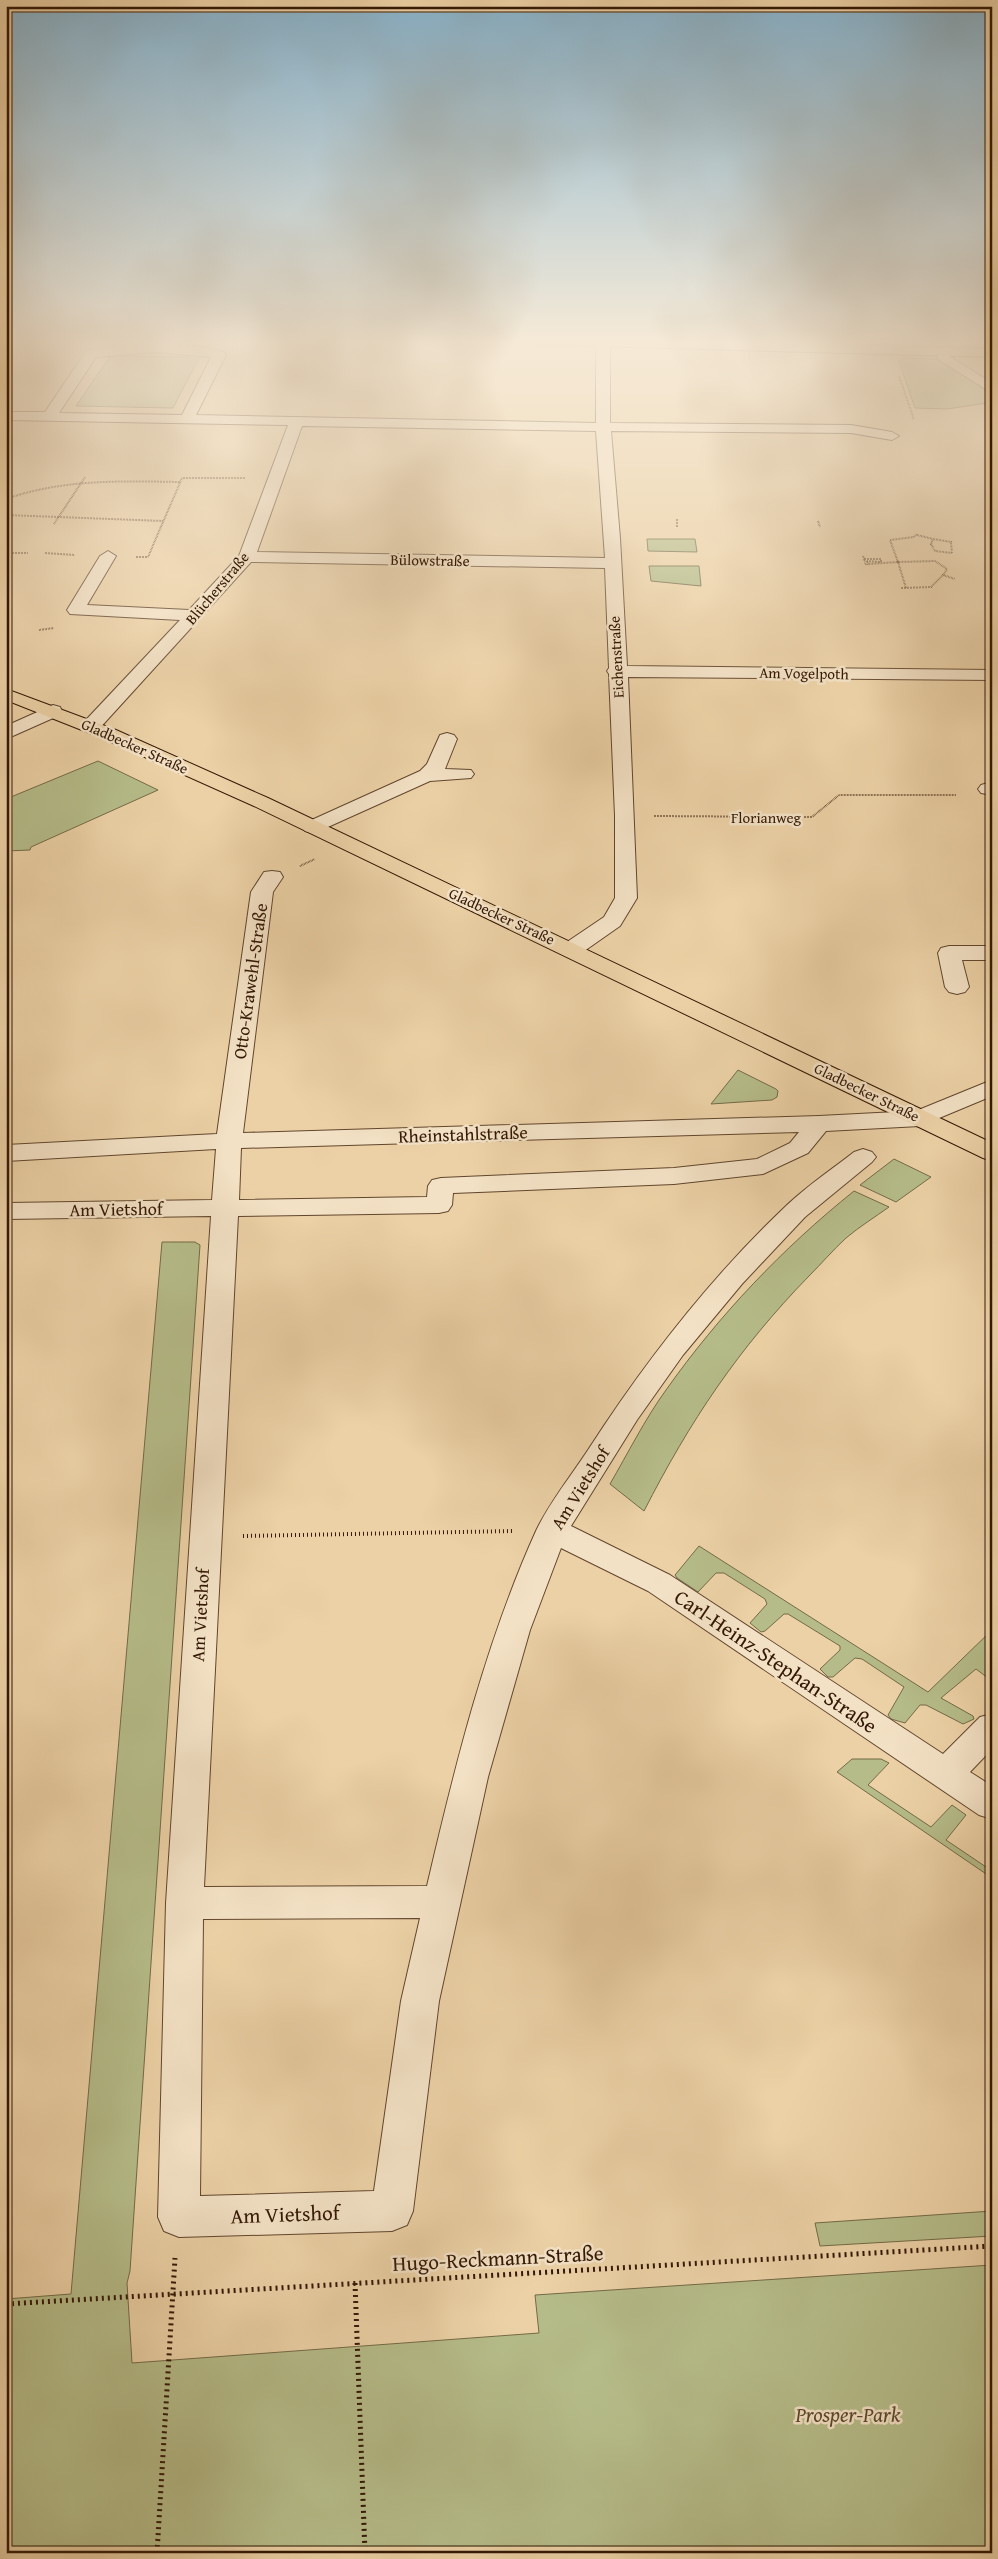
<svg xmlns="http://www.w3.org/2000/svg" width="998" height="2559" font-family="'Gentium Book Plus',serif">
<style>
.green{fill:#b5bc89;stroke:#746a47}
.lines{fill:none;stroke-linecap:round;stroke-linejoin:round}
.minor-casing{stroke:#61462d;stroke-width:2}
.major-casing{stroke:#331805;stroke-width:2}
.path-far2{stroke:#331805;stroke-width:2;stroke-dasharray:0.5 1;stroke-linecap:butt}
.path-far1{stroke:#331805;stroke-width:4;stroke-dasharray:1 3;stroke-linecap:butt}
.path{stroke:#331805;stroke-width:5;stroke-dasharray:2 4;stroke-linecap:butt}
.minor{fill:#f3e1c5;fill-rule:evenodd}
.major{fill:#ecd1a6;fill-rule:evenodd}
.labels{text-anchor:middle;dominant-baseline:central;stroke-width:5;stroke-linejoin:round;paint-order:stroke}
.far-street-label{font-size:15px;fill:#331805;stroke:#f3e1c5}
.street-label{font-size:18px;fill:#331805;stroke:#f3e1c5}
.near-street-label{font-size:21px;fill:#331805;stroke:#f3e1c5}
.near-park-label{font-size:21px;font-style:italic;fill:#5a492d;stroke:#f3e1c5}
</style>
<rect width="100%" height="100%" fill="#ecd1a6"/>
<filter id="stains"><feTurbulence type="fractalNoise" baseFrequency=".004" numOctaves="4"/><feColorMatrix values="0 0 0 0 .2 0 0 0 0 .09 0 0 0 0 .02 0 0 0 .5 -.17"/></filter>
<radialGradient id="worn" r=".72"><stop offset=".6" stop-color="#630" stop-opacity="0"/><stop offset="1" stop-color="#630" stop-opacity=".3"/></radialGradient>
<g class="green">
<path d="M655,340L978,345L992,346V350Z"/>
<path d="M113,352H122L120,356L187,357L189,354H201L173,408L76,406Z"/>
<path d="M906,358L956,360L992,384V406L987,403L947,409L915,408L899,361Z"/>
<path d="M647,539H695L697,552L648,551Z"/>
<path d="M649,566H699L701,586L651,581Z"/>
<path d="M98,761L158,790L31,847L30,850L6,851V799Z"/>
<path d="M738,1070L776,1089L778,1091L777,1097L772,1100L711,1104Z"/>
<path d="M894,1159L931,1177L896,1202L860,1185Z"/>
<path d="M854,1191L889,1207C875,1217 859,1227 846,1238C833,1250 821,1264 809,1276C738,1349 690,1421 644,1511L610,1484C628,1453 645,1419 666,1390C719,1315 783,1248 854,1191Z"/>
<path d="M162,1242H195L200,1245L130,2271L127,2283L132,2363L539,2333L535,2295L992,2265V2553H6V2299L71,2294Z"/>
<path d="M699,1546L928,1692L992,1630V1655L986,1661L992,1665V1681L976,1669L941,1698L973,1716L974,1719L963,1724L926,1705H920L905,1723L891,1719L888,1715L904,1687L862,1659L855,1658L833,1677H828L820,1669L840,1650V1646L788,1614H784L765,1631L761,1632L750,1623L767,1604L765,1599L724,1573H716L698,1592L677,1578L675,1575Z"/>
<path d="M852,1759H881L889,1763L868,1785L931,1827L952,1805L966,1815L946,1840L992,1871V1878L837,1772Z"/>
<path d="M992,2211V2236L820,2246L815,2223Z"/>
</g>
<g class="lines">
<g class="minor-casing">
<g id="minor">
<path d="M596,340H610V423L851,425L892,432L899,436L892,440L851,433L611,431L620,538L627,666L992,670V680L628,677L637,898L620,926L580,954L572,956L564,954L561,949L564,944L604,917L615,898V816L609,674L607,671L609,668L605,568L251,562L98,730H84L82,726L84,722L180,620L70,614L67,610L100,556L108,551L116,556L87,605L189,610L239,556L288,425L6,420V412H45L86,351C131,340 179,341 224,352L226,355L196,415L596,423ZM155,352L211,357L182,415L59,413L96,357ZM302,426L596,431L605,558L257,552Z"/>
<path d="M944,353L992,383V393L939,360L937,357L939,354Z"/>
<path d="M53,705L60,707L62,711L60,715L6,739V726Z"/>
<path d="M447,733L454,735L457,739L445,769L471,770L474,774L471,778L430,781L319,831L312,833L305,831L302,827L305,823L420,771L427,764L440,735Z"/>
<path d="M988,783H992V795L981,793L978,789L981,785Z"/>
<path d="M272,871L280,872L283,877L273,892L243,1133L819,1116L916,1111L992,1080V1096L920,1126L826,1131L808,1153L763,1174L674,1184L453,1193L452,1205L448,1211L439,1213L238,1216L204,1887L427,1886C455,1766 485,1644 536,1531C549,1503 571,1476 588,1450C645,1362 709,1279 786,1206C807,1186 831,1170 854,1152L863,1149L872,1152L876,1157L872,1162L805,1217L742,1284L683,1355L637,1420L571,1526L670,1575L943,1754L980,1717L992,1714V1749L970,1772L992,1786V1819L979,1815L648,1591L561,1548L530,1630L488,1777L439,2001L413,2211L407,2225L392,2231L179,2237L164,2231L158,2217L166,1903L211,1216L6,1219V1203L212,1200L216,1149L6,1161V1145L217,1134L251,892L264,872ZM799,1132L790,1143L757,1159L674,1168L441,1178L432,1180L428,1186L427,1197L239,1200L241,1148ZM420,1918L401,2001L374,2191L200,2196L203,1919Z"/>
<path d="M949,946H992V960H962L969,987L965,992L957,994L949,992L945,987L938,953L941,948Z"/>
</g>
</g>
<g class="major-casing">
<g id="major">
<path d="M515,340H676L992,349V357L521,344Z"/>
<path d="M6,689L116,730L268,798L992,1143V1161L983,1158L254,806L102,738L6,700Z"/>
</g>
</g>
<g class="path-far2">
<path d="M270,340L495,345"/>
<path d="M243,341L252,340"/>
<path d="M899,376L914,420"/>
<path d="M6,499C63,479 120,481 180,482"/>
<path d="M6,515L163,521"/>
<path d="M677,519V527"/>
<path d="M818,521L820,527"/>
<path d="M54,524L85,477"/>
<path d="M917,535L933,539"/>
<path d="M933,539L951,542L952,553L935,551L931,544Z"/>
<path d="M6,553H28"/>
<path d="M45,553L75,555"/>
<path d="M863,556L866,565"/>
<path d="M136,557H148L182,478H245"/>
<path d="M864,559H881V562L867,561"/>
<path d="M867,561L868,564L898,562L890,540L914,537L917,534"/>
<path d="M901,588L931,587L943,575L955,579"/>
<path d="M906,588L898,562L935,561L947,569L943,575"/>
<path d="M39,630L54,628"/>
<path d="M654,816L812,817L839,795H956"/>
<path d="M300,866L315,859"/>
</g>
<path class="path-far1" d="M243,1536L514,1531"/>
<g class="path">
<path d="M355,2283L365,2553"/>
<path d="M6,2304L992,2246"/>
<path d="M157,2553L175,2258"/>
</g>
<use href="#minor" class="minor"/>
<use href="#major" class="major"/>
</g>
<linearGradient id="sky" x2="0" y2="1"><stop stop-color="#88b5d0"/><stop offset="0.49" stop-color="#f6ead7"/><stop offset="1" stop-color="#f6ead7" stop-opacity="0"/></linearGradient>
<rect width="998" height="699" fill="url(#sky)"/>
<g class="labels">
<g class="far-street-label">
<text transform="translate(430 560) rotate(1)">Bülowstraße</text>
<text transform="translate(217 588) rotate(-50)">Blücherstraße</text>
<text transform="translate(616 657) rotate(-93)">Eichenstraße</text>
<text transform="translate(804 673) rotate(1)">Am Vogelpoth</text>
<text transform="translate(135 746) rotate(24)">Gladbecker Straße</text>
<text x="766" y="817">Florianweg</text>
<text transform="translate(502 916) rotate(25)">Gladbecker Straße</text>
<text transform="translate(867 1092) rotate(26)">Gladbecker Straße</text>
</g>
<g class="street-label">
<text transform="translate(250 981) rotate(-82)">Otto-Krawehl-Straße</text>
<text transform="translate(463 1134) rotate(-2)">Rheinstahlstraße</text>
<text transform="translate(116 1209) rotate(-1)">Am Vietshof</text>
<text transform="translate(580 1488) rotate(-58)">Am Vietshof</text>
<text transform="translate(200 1615) rotate(-87)">Am Vietshof</text>
</g>
<g class="near-street-label">
<text transform="translate(776 1661) rotate(34)">Carl-Heinz-Stephan-Straße</text>
<text transform="translate(285 2214) rotate(-2)">Am Vietshof</text>
<text transform="translate(498 2258) rotate(-3)">Hugo-Reckmann-Straße</text>
</g>
<g class="near-park-label">
<text x="848" y="2414">Prosper-Park</text>
</g>
</g>
<rect width="998" height="2559" fill="none" stroke="#ecd1a6" stroke-width="25"/>
<rect x="8" y="8" width="983" height="2544" fill="none" stroke="#331805" stroke-width="2.5"/>
<rect x="12" y="12" width="973" height="2534" fill="none" stroke="#331805"/>
<rect width="100%" height="100%" filter="url(#stains)"/>
<rect width="100%" height="100%" fill="url(#worn)"/>
</svg>
